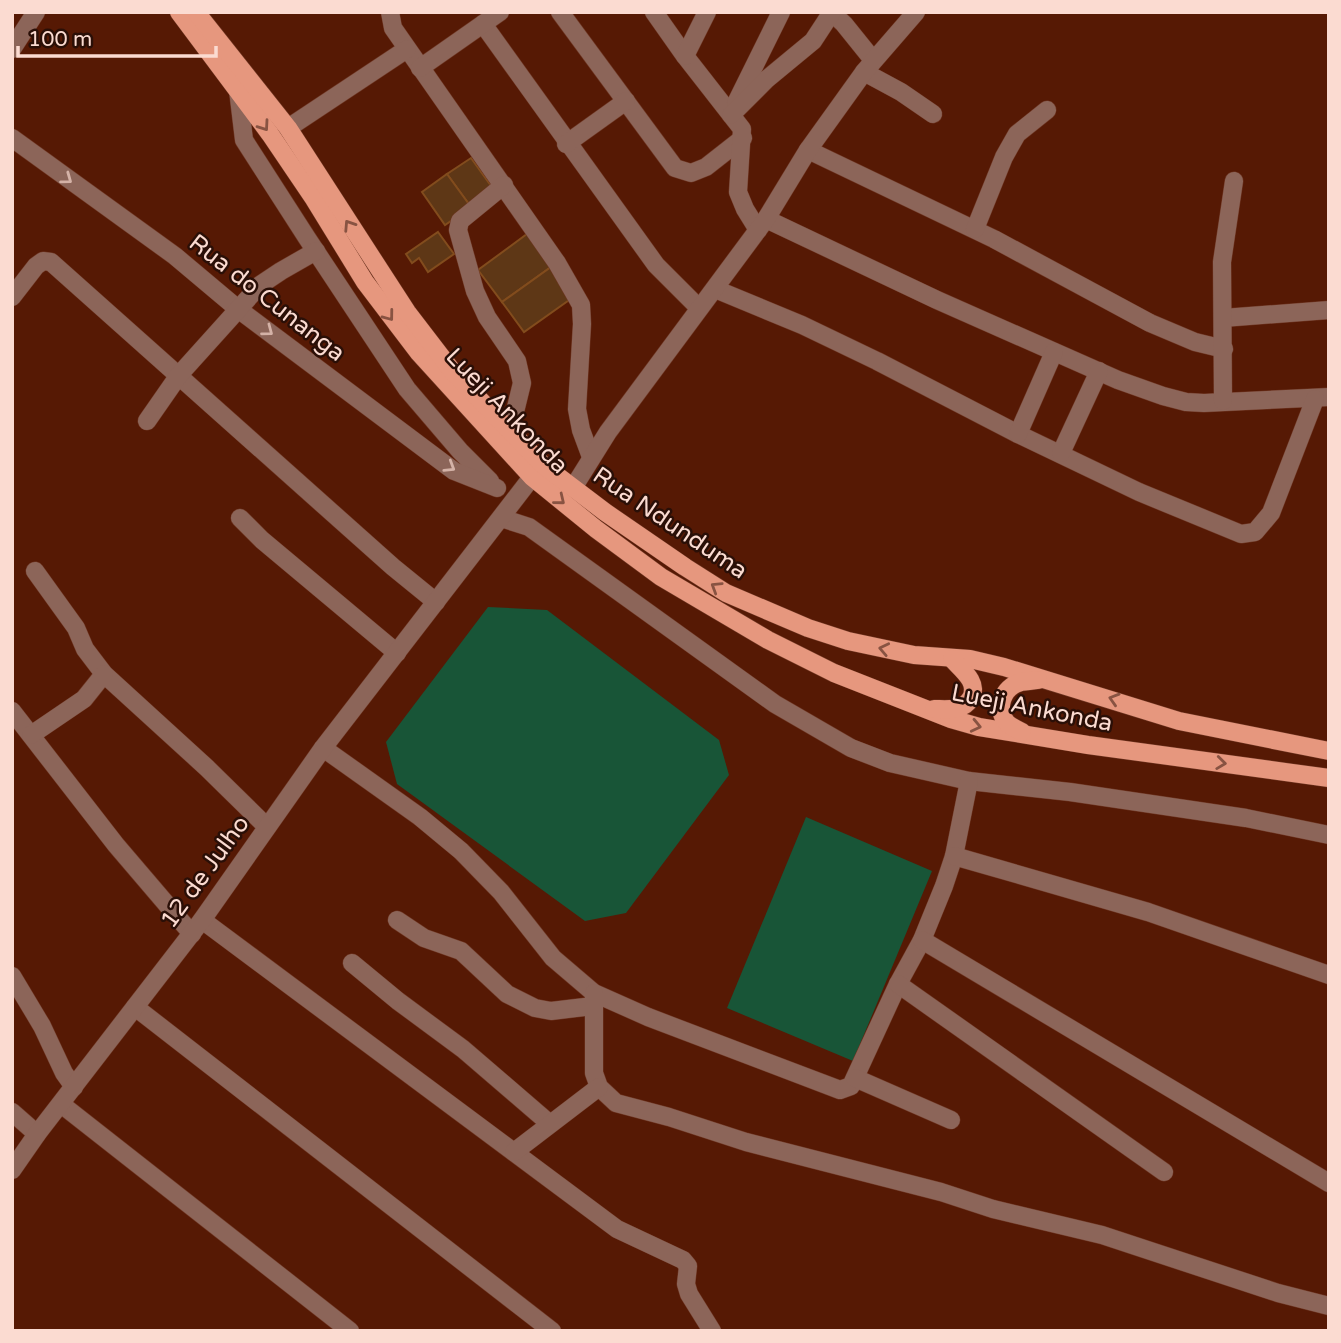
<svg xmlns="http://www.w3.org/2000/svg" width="1341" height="1343" font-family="'Varela Round',sans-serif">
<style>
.green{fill:#185537}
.building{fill:#5e3716;stroke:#824c1d;stroke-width:2}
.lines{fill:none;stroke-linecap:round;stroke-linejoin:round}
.minor-casing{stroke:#703825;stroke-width:19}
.major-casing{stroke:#703825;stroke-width:19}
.minor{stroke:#8c6559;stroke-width:18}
.major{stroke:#e6977e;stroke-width:18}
.oneway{stroke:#885342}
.oneway2{stroke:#d4b2a7}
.labels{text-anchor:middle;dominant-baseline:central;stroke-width:5;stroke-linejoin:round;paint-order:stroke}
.street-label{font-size:24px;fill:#fbdbd1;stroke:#2a0f07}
</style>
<rect width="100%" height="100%" fill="#561904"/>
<g class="green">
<path d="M488,607L547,610L719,740L729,775L626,913L585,921L397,784L386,742Z"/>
<path d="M806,817L932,871L853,1061L727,1008Z"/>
</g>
<g class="building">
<path d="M471,158L494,190L471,207L447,174Z"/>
<path d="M447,174L471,207L445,225L422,192Z"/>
<path d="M438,232L454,254L428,272L419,258L412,263L406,254Z"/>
<path d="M527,234L551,267L502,302L478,270Z"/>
<path d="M551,267L572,298L524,332L502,302Z"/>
</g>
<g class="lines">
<g class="minor-casing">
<g id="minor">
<path d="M390,12L393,28L557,263L581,305L582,324L577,409L581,430L591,457"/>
<path d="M560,12L675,168L691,173L706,167L743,138"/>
<path d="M654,12L685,56L742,129L738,192L745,209L758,230"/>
<path d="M831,12L844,24L873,60"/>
<path d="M483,24L656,265L699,308"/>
<path d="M12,49L36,12"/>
<path d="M685,56L707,12"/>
<path d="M420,68L500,12"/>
<path d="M864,72L901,92L933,114"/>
<path d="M238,90L244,140L307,238L407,389L460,451L490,481"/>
<path d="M736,103L781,12"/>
<path d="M731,115L767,79L813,41L832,12"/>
<path d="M288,128L407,49"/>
<path d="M12,138L175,256L238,309L454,471L497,488"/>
<path d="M566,144L626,101"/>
<path d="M808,150L994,239L1150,323L1195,342L1224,349"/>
<path d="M504,185L460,221L458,230L475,291L487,317L517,361L522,383L510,432"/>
<path d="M766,219L937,300L1118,380L1163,396L1186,402L1204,403L1329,397"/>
<path d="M975,229L1004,157L1017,134L1047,110"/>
<path d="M715,289L802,325L877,361L1018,434L1139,492L1241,534L1255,532L1271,513L1315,399"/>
<path d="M12,297L36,266L43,261L51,262L393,567L436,602"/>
<path d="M1223,318L1329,310"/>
<path d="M1223,401L1222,262L1234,181"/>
<path d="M147,421L179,375L260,285L281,271L316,251"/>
<path d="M1018,434L1054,352"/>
<path d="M1061,453L1099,371"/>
<path d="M573,488L608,432L766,219L808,150L864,72L916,12"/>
<path d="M240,518L262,540L397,653"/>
<path d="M501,518L529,527L775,704L851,748L890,763L969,781L1070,792L1246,818L1329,835"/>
<path d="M35,571L76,628L85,649L104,674L207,768L267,827"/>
<path d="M12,711L116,845L192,934"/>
<path d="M31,735L84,699L104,674"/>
<path d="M323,748L420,817L461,851L501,892L553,958L594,993L648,1017L840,1090L851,1086L898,984L922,940L944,886L954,856L969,781"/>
<path d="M954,856L1148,912L1329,975"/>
<path d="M202,920L617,1229L683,1260L688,1266L686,1284L689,1294L712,1331"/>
<path d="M397,920L424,938L461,951L507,994L535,1008L551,1011L593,1006"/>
<path d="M922,940L1329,1183"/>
<path d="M352,963L398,1001L463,1049L549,1123"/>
<path d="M12,976L42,1026L64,1073L74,1087"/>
<path d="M898,984L1164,1172"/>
<path d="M594,993V1073L599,1087L616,1103L669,1117L746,1142L941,1192L993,1209L1102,1235L1278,1293L1329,1306"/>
<path d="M135,1007L552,1331"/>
<path d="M855,1078L951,1120"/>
<path d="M61,1104L350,1331"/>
<path d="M12,1112L37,1134"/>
<path d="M514,1152L599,1087"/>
<path d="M12,1170L37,1134L202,920L323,748L532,477"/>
</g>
</g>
<g class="major-casing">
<g id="major">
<path d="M179,12L270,134L314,199L365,282L419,353L532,477L596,529L661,577L768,640L834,673L951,719L979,727L1088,745L1329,778"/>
<path d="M196,12L288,128L407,312L453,372L543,465L605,512L685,567L726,593L808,628L848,641L914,655L970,659L1004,667L1179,721L1329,751"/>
<path d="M934,709C941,709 950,710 957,708C963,707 968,703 971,698C979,682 962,670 952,659"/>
<path d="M1022,732C1017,729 1011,727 1007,723C995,709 1002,687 1021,682C1026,681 1033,681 1038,680"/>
</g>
</g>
<use href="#minor" class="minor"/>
<use href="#major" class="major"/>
</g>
<defs><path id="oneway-chevron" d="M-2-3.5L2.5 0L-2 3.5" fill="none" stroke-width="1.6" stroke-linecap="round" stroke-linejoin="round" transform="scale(1.75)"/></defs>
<g class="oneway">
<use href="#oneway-chevron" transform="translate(264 126) rotate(55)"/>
<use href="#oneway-chevron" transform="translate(349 225) rotate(-123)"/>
<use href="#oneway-chevron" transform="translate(389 316) rotate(53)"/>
<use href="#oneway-chevron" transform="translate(560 500) rotate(39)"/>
<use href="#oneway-chevron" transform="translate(716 587) rotate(-148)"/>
<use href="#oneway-chevron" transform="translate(884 649) rotate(-168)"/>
<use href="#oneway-chevron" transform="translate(1114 699) rotate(-163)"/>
<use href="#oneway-chevron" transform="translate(976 726) rotate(13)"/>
<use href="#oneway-chevron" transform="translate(1221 763) rotate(7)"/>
</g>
<g class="oneway2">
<use href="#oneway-chevron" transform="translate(67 179) rotate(36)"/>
<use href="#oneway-chevron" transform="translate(268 331) rotate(37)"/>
<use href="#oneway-chevron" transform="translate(450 467) rotate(32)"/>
</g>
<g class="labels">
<g class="street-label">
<text transform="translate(267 298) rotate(38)">Rua do Cunanga</text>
<text transform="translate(507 411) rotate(46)">Lueji Ankonda</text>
<text transform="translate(670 523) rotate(34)">Rua Ndunduma</text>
<text transform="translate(1032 708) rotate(11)">Lueji Ankonda</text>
<text transform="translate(205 872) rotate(-54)">12 de Julho</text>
</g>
</g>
<rect width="1341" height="1343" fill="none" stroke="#fbdbd1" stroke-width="28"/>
<path d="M18 46v10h198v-10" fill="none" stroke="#fbdbd1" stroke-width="3.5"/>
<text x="28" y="46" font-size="21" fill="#fbdbd1" stroke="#2a0f07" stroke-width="5" paint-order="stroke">100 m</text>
</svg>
